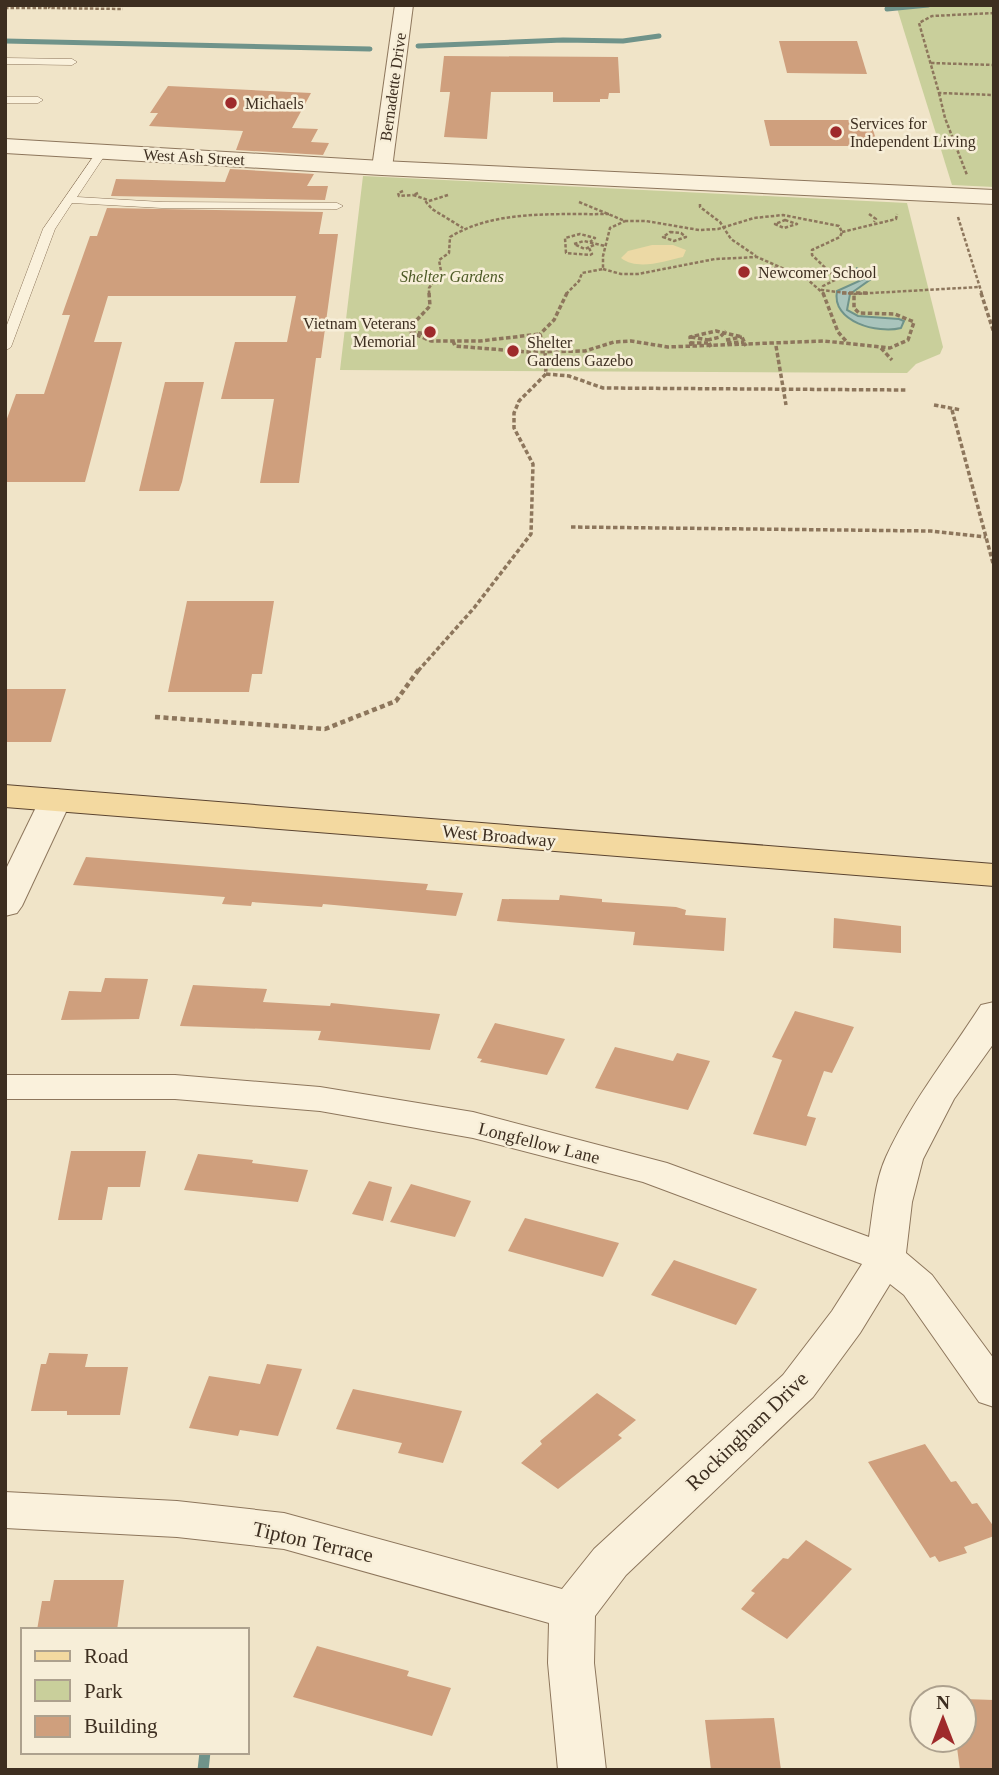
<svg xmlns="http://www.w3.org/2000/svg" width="999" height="1775" font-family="Georgia,serif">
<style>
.green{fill:#c9cf9b}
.sand{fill:#ecd9a5}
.water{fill:#a9c4bc;stroke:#6f938a;stroke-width:2}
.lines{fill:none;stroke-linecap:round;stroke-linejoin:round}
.stream-far1{stroke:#6f938a;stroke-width:5}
.stream{stroke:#6f938a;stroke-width:11}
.building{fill:#cf9f7d}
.service-casing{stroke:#8d765c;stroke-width:1}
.minor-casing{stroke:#8d765c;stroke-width:2}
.tertiary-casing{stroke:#8d765c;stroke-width:2}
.primary-casing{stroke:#5b4430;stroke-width:2}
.path-far2{stroke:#8d765c;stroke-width:2.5;stroke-dasharray:3.5 2;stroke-linecap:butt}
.path-far1{stroke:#8d765c;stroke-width:3.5;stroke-dasharray:4.5 2.5;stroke-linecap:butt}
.path{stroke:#8d765c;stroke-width:4.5;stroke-dasharray:5 3.5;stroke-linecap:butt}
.service{fill:#faf1dc;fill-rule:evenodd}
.minor{fill:#faf1dc;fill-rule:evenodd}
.tertiary{fill:#faf1dc;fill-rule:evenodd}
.primary{fill:#f3d9a0;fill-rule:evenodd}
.poi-dot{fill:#9e2a2b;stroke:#f7eed8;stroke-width:2.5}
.labels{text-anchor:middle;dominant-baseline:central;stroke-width:5;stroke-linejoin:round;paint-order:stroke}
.far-street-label{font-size:16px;fill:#3d2e20;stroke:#f7eed8}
.far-poi-label{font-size:16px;fill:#3d2e20;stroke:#f7eed8;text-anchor:start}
.far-park-label{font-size:16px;font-style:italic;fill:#4d5a26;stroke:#f7eed8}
.street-label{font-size:18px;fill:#3d2e20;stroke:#f7eed8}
.near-street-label{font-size:21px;fill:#3d2e20;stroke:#f7eed8}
</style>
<rect width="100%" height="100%" fill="#f0e4c8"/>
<g class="green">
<path d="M896,5H994V187L952,185Z"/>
<path d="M363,176L907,203L943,347L940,354L916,364L907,373L340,370Z"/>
</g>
<path class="sand" d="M652,245H673L686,250L683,257C664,261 638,271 621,258L628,251Z"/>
<path class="water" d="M856,268L870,275L871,279L850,294L847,310L858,316L899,319L904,321L901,328C878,334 831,322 837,291L866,278Z"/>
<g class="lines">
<g class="stream-far1">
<path d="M887,9L928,5"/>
<path d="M5,41L370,49"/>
<path d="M418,46L563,40L623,41L659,36"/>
</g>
<path class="stream" d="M203,1770L205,1752"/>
</g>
<g class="building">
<path d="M779,41H857L867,74L787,73Z"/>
<path d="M444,56L618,57L620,93H609L608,99H600V102H553V92H491L487,139L444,137L450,92H440Z"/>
<path d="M168,86L311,93L292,128L318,129L311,142L329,143L323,155L236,150L243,131L149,126L158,113H150Z"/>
<path d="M764,120H870L878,146H770Z"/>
<path d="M230,169L314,174L307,186H328L325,200L111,196L116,179L225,182Z"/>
<path d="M107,208L323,212L319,234H338L321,358H316L299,483H260L274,399H221L235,342H287L296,296H108L94,342H122L85,482H5V424L16,394H44L70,315H62L90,236H97Z"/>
<path d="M165,382H204L182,482L179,491H139Z"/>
<path d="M187,601H274L262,674H252L249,692H168Z"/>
<path d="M5,689H66L51,742H5Z"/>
<path d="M86,857L389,881L428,884L426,890L463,893L456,916L323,904L322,907L252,902L251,906L222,904L225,897L73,885Z"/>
<path d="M560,895L602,899V902L676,907L686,910L685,915L726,918L724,951L633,945L635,932L497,921L502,899L559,900Z"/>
<path d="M834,918L901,926V953L833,948Z"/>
<path d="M105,978L148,979L139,1019L61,1020L69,991L101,992Z"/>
<path d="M193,985L267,989L263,1002L330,1006L331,1003L440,1014L430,1050L318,1040L321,1031L180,1026Z"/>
<path d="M795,1011L854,1027L832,1073L824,1071L807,1116L816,1118L806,1146L753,1134L782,1060L772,1057Z"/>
<path d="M495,1023L565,1039L547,1075L480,1062L482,1059L477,1058Z"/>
<path d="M615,1047L673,1061L677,1053L710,1061L688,1110L595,1088Z"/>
<path d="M71,1151H146L140,1187H108L102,1220H58Z"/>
<path d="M198,1154L253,1160L252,1163L308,1170L298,1202L184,1190Z"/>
<path d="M369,1181L392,1187L383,1221L352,1214Z"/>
<path d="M411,1184L471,1201L455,1237L390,1222Z"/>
<path d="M525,1218L619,1243L603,1277L508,1251Z"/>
<path d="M674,1260L757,1289L736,1325L651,1295Z"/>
<path d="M49,1353L88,1354L85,1367H128L120,1415H67V1411H31L41,1364H46Z"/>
<path d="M267,1364L302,1369L278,1436L240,1430L238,1436L189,1428L209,1376L260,1384Z"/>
<path d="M353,1389L462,1411L443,1463L398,1453L402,1443L336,1429Z"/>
<path d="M597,1393L636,1420L618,1435L622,1438L558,1489L521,1463L542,1444L540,1441Z"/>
<path d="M925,1444L951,1482L956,1481L972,1504L977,1503L994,1527V1536L964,1547L967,1553L939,1562L935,1556L930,1558L868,1462Z"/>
<path d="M806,1540L852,1569L787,1639L741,1609L755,1593L751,1591L783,1558L788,1559Z"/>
<path d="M54,1580H124L117,1630H37L42,1601H50Z"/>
<path d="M317,1646L409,1671L407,1676L451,1688L432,1736L293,1697Z"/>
<path d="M964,1699L994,1700V1770H960L956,1740H964Z"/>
<path d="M774,1718L781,1770H711L705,1720Z"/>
</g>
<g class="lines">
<g class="service-casing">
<g id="service">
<path d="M5,58L72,59L77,62L72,65L5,64Z"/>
<path d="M5,97H38L43,100L38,103H5Z"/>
<path d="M98,150L107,152L77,197L162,202L337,203L343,206L337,209L162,208L72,203L55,229L11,347L5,351V330L43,229Z"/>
</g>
</g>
<g class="minor-casing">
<g id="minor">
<path d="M395,5H413L392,168L389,172H375L372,168Z"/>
<path d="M56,789L67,792L72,799L22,906L17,913L5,916V871L40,799L45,792Z"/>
<path d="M994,1002V1043L954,1099L923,1159L912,1202L906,1253L932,1275L994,1359V1407L979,1402L904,1295L890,1284L860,1333L813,1397L626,1575L595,1616L594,1663L606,1770H558L548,1663L549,1623L284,1549L177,1537L5,1528V1492L177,1501L284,1513L562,1589L594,1549L783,1375L832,1311L862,1264L643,1182L473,1138L320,1111L175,1099H5V1075H175L320,1087L473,1112L667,1163L869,1237C873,1211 875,1181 886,1157C911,1102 949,1055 981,1005Z"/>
</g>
</g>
<g class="tertiary-casing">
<path id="tertiary" d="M5,139L382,161L994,190V204L382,175L5,153Z"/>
</g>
<g class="primary-casing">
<path id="primary" d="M5,785L994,864V886L5,807Z"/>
</g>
<g class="path-far2">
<path d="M50,5L49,8L123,9"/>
<path d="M5,8H49"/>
<path d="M994,13L932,16L919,23L939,93L994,95"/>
<path d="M931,63L994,65"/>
<path d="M939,93L945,118L967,175"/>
<path d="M403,191L398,193L399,196L413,195"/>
<path d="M418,193L413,195L428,200"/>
<path d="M448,195L426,202L432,209L463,228"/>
<path d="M579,202L625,221H646L699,230L718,229L754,218L783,215L839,226L842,232L840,237L812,250V255L837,279L823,286L822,290L854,294L979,287"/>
<path d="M700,204V207L720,222L731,239L756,256"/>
<path d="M869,214L876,219L874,222"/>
<path d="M958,217L982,294"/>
<path d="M785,220L797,224L784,228L775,224Z"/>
<path d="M670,232L681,233L686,237L674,241L663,237Z"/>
<path d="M842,232L896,219L897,214"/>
<path d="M594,245L585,249L574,244L584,241L605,246"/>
<path d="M589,248L592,254L590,255L566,253L565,238L580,234L595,238L590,242"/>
<path d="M763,268H778"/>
<path d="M603,269L621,274H638L715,259L757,257L807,279L824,294"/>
<path d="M429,294V288L441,271L439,260L449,253L450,237C496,209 557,215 609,214"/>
<path d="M566,294L579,281L582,273L603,269V256L610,228L625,221"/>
</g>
<g class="path-far1">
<path d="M823,293L838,332L846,341"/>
<path d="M842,293H870"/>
<path d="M981,293L994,333"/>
<path d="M410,332L413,324L430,306L429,293"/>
<path d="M410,332L431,341H480L540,334"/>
<path d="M411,332L431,334V341"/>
<path d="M691,337L708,340"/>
<path d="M726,340L742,337"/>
<path d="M453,341L455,346L528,352L585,351L614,342L631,341L668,347L824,341L890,348L908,340L914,322L895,314L859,313L854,308V294"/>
<path d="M690,343H708"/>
<path d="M727,343L744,342"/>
<path d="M691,346L690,337L716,331L742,337L746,346"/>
<path d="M776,346L786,405"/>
<path d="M711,347L708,340L720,337L726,331"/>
<path d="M881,348L892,360"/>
<path d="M546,374L569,376L603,388L906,390"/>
<path d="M934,405L961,410"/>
<path d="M952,410L994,567"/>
<path d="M571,527L931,531L986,537"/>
<path d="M418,671L474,608L531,534L533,464L514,428V413L519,401L546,374L545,351L540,334L554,320L567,293"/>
</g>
<path class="path" d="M155,717L325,729L396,701L419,669"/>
<use href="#service" class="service"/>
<use href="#minor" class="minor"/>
<use href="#tertiary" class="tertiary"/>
<use href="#primary" class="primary"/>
</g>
<g class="poi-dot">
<circle cx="231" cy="103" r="7"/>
<circle cx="836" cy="132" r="7"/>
<circle cx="744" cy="272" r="7"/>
<circle cx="430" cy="332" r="7"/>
<circle cx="513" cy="351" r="7"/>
</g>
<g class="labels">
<g class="far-street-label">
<text transform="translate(393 87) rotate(-82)">Bernadette Drive</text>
<text transform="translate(194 157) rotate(3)">West Ash Street</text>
</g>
<g class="far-poi-label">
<text x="245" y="103">Michaels</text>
<text x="850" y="123">Services for<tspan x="850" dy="18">Independent Living</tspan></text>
<text x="758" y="272">Newcomer School</text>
<text x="416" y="323" text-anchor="end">Vietnam Veterans<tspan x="416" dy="18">Memorial</tspan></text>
<text x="527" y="342">Shelter<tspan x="527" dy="18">Gardens Gazebo</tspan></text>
</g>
<g class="far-park-label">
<text x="452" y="276">Shelter Gardens</text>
</g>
<g class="street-label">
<text transform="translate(499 836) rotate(5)">West Broadway</text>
<text transform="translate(539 1143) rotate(14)">Longfellow Lane</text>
</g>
<g class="near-street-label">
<text transform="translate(747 1431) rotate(-44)">Rockingham Drive</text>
<text transform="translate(313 1542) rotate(13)">Tipton Terrace</text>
</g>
</g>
<rect width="999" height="1775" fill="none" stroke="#3d2e20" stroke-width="14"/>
<rect x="21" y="1628" width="228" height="126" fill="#f7eed8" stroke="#ada18e" stroke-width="2"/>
<rect x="35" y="1651" width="35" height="10" fill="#f3d9a0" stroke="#ada18e" stroke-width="2"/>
<text x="84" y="1663" font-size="21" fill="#3d2e20">Road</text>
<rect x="35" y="1680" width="35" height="21" fill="#c9cf9b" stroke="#ada18e" stroke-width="2"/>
<text x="84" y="1698" font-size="21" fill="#3d2e20">Park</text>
<rect x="35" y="1716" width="35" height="21" fill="#cf9f7d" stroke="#ada18e" stroke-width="2"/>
<text x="84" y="1733" font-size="21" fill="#3d2e20">Building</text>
<g transform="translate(943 1719)"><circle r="33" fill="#f7eed8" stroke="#ada18e" stroke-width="2"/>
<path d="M0-5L12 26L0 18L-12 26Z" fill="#9e2a2b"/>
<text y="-10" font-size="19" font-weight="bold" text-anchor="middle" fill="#3d2e20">N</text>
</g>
</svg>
